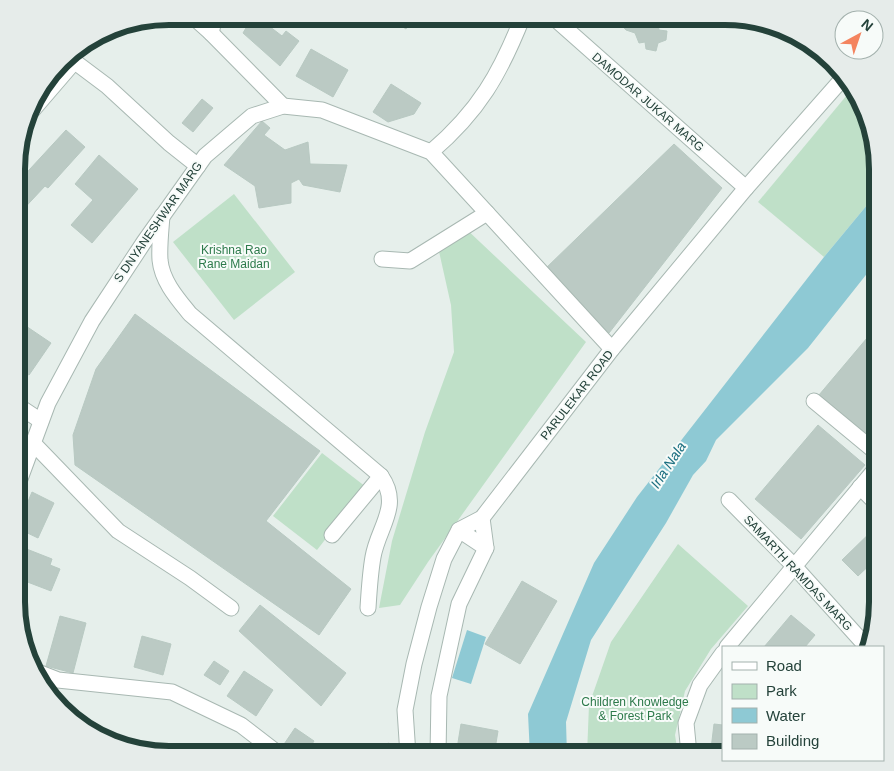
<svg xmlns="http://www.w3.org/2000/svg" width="894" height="771" font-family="Arial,sans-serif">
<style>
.built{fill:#d4dfda}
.green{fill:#bfe0c8}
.water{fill:#8ec9d4}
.building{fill:#bbcac4;stroke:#b8c9c2}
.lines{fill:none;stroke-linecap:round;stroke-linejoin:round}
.minor-casing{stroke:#a8b8b2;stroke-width:17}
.minor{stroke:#fff;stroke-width:15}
.labels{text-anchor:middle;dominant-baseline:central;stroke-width:4;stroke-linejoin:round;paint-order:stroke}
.street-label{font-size:12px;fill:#24423a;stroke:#f7fbf9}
.park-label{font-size:12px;fill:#2d7a4b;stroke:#f7fbf9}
.water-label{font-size:14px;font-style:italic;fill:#1c6f80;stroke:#f7fbf9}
.rim{fill:none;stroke:#24423a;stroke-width:6}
</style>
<rect width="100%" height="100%" fill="#e6efeb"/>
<path class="built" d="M389,742L392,755H370L371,753Z"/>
<g class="green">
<path d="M852,89L866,110L877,159V193L824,257L758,202Z"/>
<path d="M234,194L295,272L234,320L173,242Z"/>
<path d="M463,226L586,342L428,562L400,605L379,608L392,541L425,432L454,352L451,305L438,247Z"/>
<path d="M322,453L366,487L317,550L273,516Z"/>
<path d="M678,544L748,606L711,649L685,691L675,735L678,754H587L589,705L611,642Z"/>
</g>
<g class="water">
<path d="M877,193V261L808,348L716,440L706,461L693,475L666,523L591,640L566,722L567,755H530L528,714L594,563L637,497L824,257Z"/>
<path d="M467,630L486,637L471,684L452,678Z"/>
</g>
<g class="building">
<path d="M253,16H256L282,36L286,31L299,41L280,66L243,33Z"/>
<path d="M386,16H414L406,29Z"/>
<path d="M614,17H652L651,20L658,23L659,30L667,31L666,40L658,43L656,51L646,49L645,42L639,43L635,33L626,30Z"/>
<path d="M311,49L348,70L333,97L296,76Z"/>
<path d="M391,84L421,103L414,114L388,122L373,112Z"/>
<path d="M202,99L213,108L193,132L182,123Z"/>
<path d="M262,121L270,128L264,135L285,150L308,142L310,164L347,165L340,192L303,185L299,179L291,183V203L259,208L255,186L224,165Z"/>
<path d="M66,130L85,147L48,188L45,186L17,216L18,182Z"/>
<path d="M674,144L722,188L609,333L545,269Z"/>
<path d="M99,155L138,189L92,243L71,225L93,200L75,184Z"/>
<path d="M135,314L320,451L266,521L351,589L319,635L75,465L73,435L96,369Z"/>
<path d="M17,320L51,343L29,375L17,368Z"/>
<path d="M878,325V433L872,440L819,395Z"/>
<path d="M818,425L865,465L801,539L755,499Z"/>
<path d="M32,492L54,503L38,538L17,528Z"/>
<path d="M878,525V557L858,576L842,560Z"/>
<path d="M24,548L52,559L50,565L60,569L51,591L17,578V567Z"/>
<path d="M522,581L557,601L520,664L485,644Z"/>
<path d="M260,605L346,673L321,706L239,631Z"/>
<path d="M17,613H21L20,628Z"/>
<path d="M791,615L815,635L805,647H764Z"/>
<path d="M60,616L86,623L73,673L46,666Z"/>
<path d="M142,636L171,644L163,675L134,667Z"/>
<path d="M214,661L229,671L220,685L204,675Z"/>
<path d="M244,671L273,690L256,716L227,696Z"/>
<path d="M461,724L498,731L494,755H456Z"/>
<path d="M714,724L723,725L722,750L711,749Z"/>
<path d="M295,728L314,741L305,755H281L278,753Z"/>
</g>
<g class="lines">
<g class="minor-casing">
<g id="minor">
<path d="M192,16L211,33L283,106"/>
<path d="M549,16L554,18L746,188"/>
<path d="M211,33L215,16"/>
<path d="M67,56L107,86L169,143L198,166"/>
<path d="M31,112L74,62"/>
<path d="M431,152C479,111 500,74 523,16"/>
<path d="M162,216C161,230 159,246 160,260C162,281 177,298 190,314L381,476C402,506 378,527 373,557C370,574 369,592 368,608"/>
<path d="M382,259L410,261L487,213"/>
<path d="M814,401L878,454"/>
<path d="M17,405L41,421"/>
<path d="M33,443L118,531L190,578L231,608"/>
<path d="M17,487L48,403L92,321L144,242L205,156L252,116L283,106L322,110L431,152L612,349"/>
<path d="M860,487L878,505"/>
<path d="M729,500L794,566L867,647"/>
<path d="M459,530L486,548"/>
<path d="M332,535L381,476"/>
<path d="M727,647L878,466"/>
<path d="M35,671L58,680L172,692L241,725L280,755"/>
<path d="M689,754L686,723L700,685L723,653"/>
<path d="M408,755L405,710L414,664L429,607L444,559L459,530L482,518L612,349L746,188L844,77"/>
<path d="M438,755L439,696L459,604L486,548L482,518"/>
</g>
</g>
<use href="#minor" class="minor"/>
</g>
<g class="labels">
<g class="street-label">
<text transform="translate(648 102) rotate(41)">DAMODAR JUKAR MARG</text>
<text transform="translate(158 222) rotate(-55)">S DNYANESHWAR MARG</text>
<text transform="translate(577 395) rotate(-52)">PARULEKAR ROAD</text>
<text transform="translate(798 573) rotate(47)">SAMARTH RAMDAS MARG</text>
</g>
<g class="park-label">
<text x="234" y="250">Krishna Rao<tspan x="234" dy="14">Rane Maidan</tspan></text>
<text x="635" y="702">Children Knowledge<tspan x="635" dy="14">&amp; Forest Park</tspan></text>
</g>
<g class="water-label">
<text transform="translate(668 465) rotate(-57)">Irla Nala</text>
</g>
</g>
<path d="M0 0H894V771H0ZM169 25H725A144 144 0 0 1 869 169V602A144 144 0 0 1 725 746H169A144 144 0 0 1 25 602V169A144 144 0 0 1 169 25Z" fill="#e6ecea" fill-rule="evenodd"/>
<path class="rim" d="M169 25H725A144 144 0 0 1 869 169V602A144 144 0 0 1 725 746H169A144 144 0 0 1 25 602V169A144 144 0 0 1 169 25Z"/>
<rect x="722" y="646" width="162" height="115" fill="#f7fbf9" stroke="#a3b1ad"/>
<rect x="732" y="662" width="25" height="8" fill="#ffffff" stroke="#a3b1ad"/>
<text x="766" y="671" font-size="15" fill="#24423a">Road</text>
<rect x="732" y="684" width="25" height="15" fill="#bfe0c8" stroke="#a3b1ad"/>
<text x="766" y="696" font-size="15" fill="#24423a">Park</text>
<rect x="732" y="708" width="25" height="15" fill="#8ec9d4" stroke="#a3b1ad"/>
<text x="766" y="721" font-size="15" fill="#24423a">Water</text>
<rect x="732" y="734" width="25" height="15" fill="#bbcac4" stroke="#a3b1ad"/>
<text x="766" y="746" font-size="15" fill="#24423a">Building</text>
<g transform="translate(859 35) rotate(40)"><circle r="24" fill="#f7fbf9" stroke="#a3b1ad"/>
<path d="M0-4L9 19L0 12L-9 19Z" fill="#f4845f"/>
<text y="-8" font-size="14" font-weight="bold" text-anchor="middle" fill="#24423a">N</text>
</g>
</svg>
